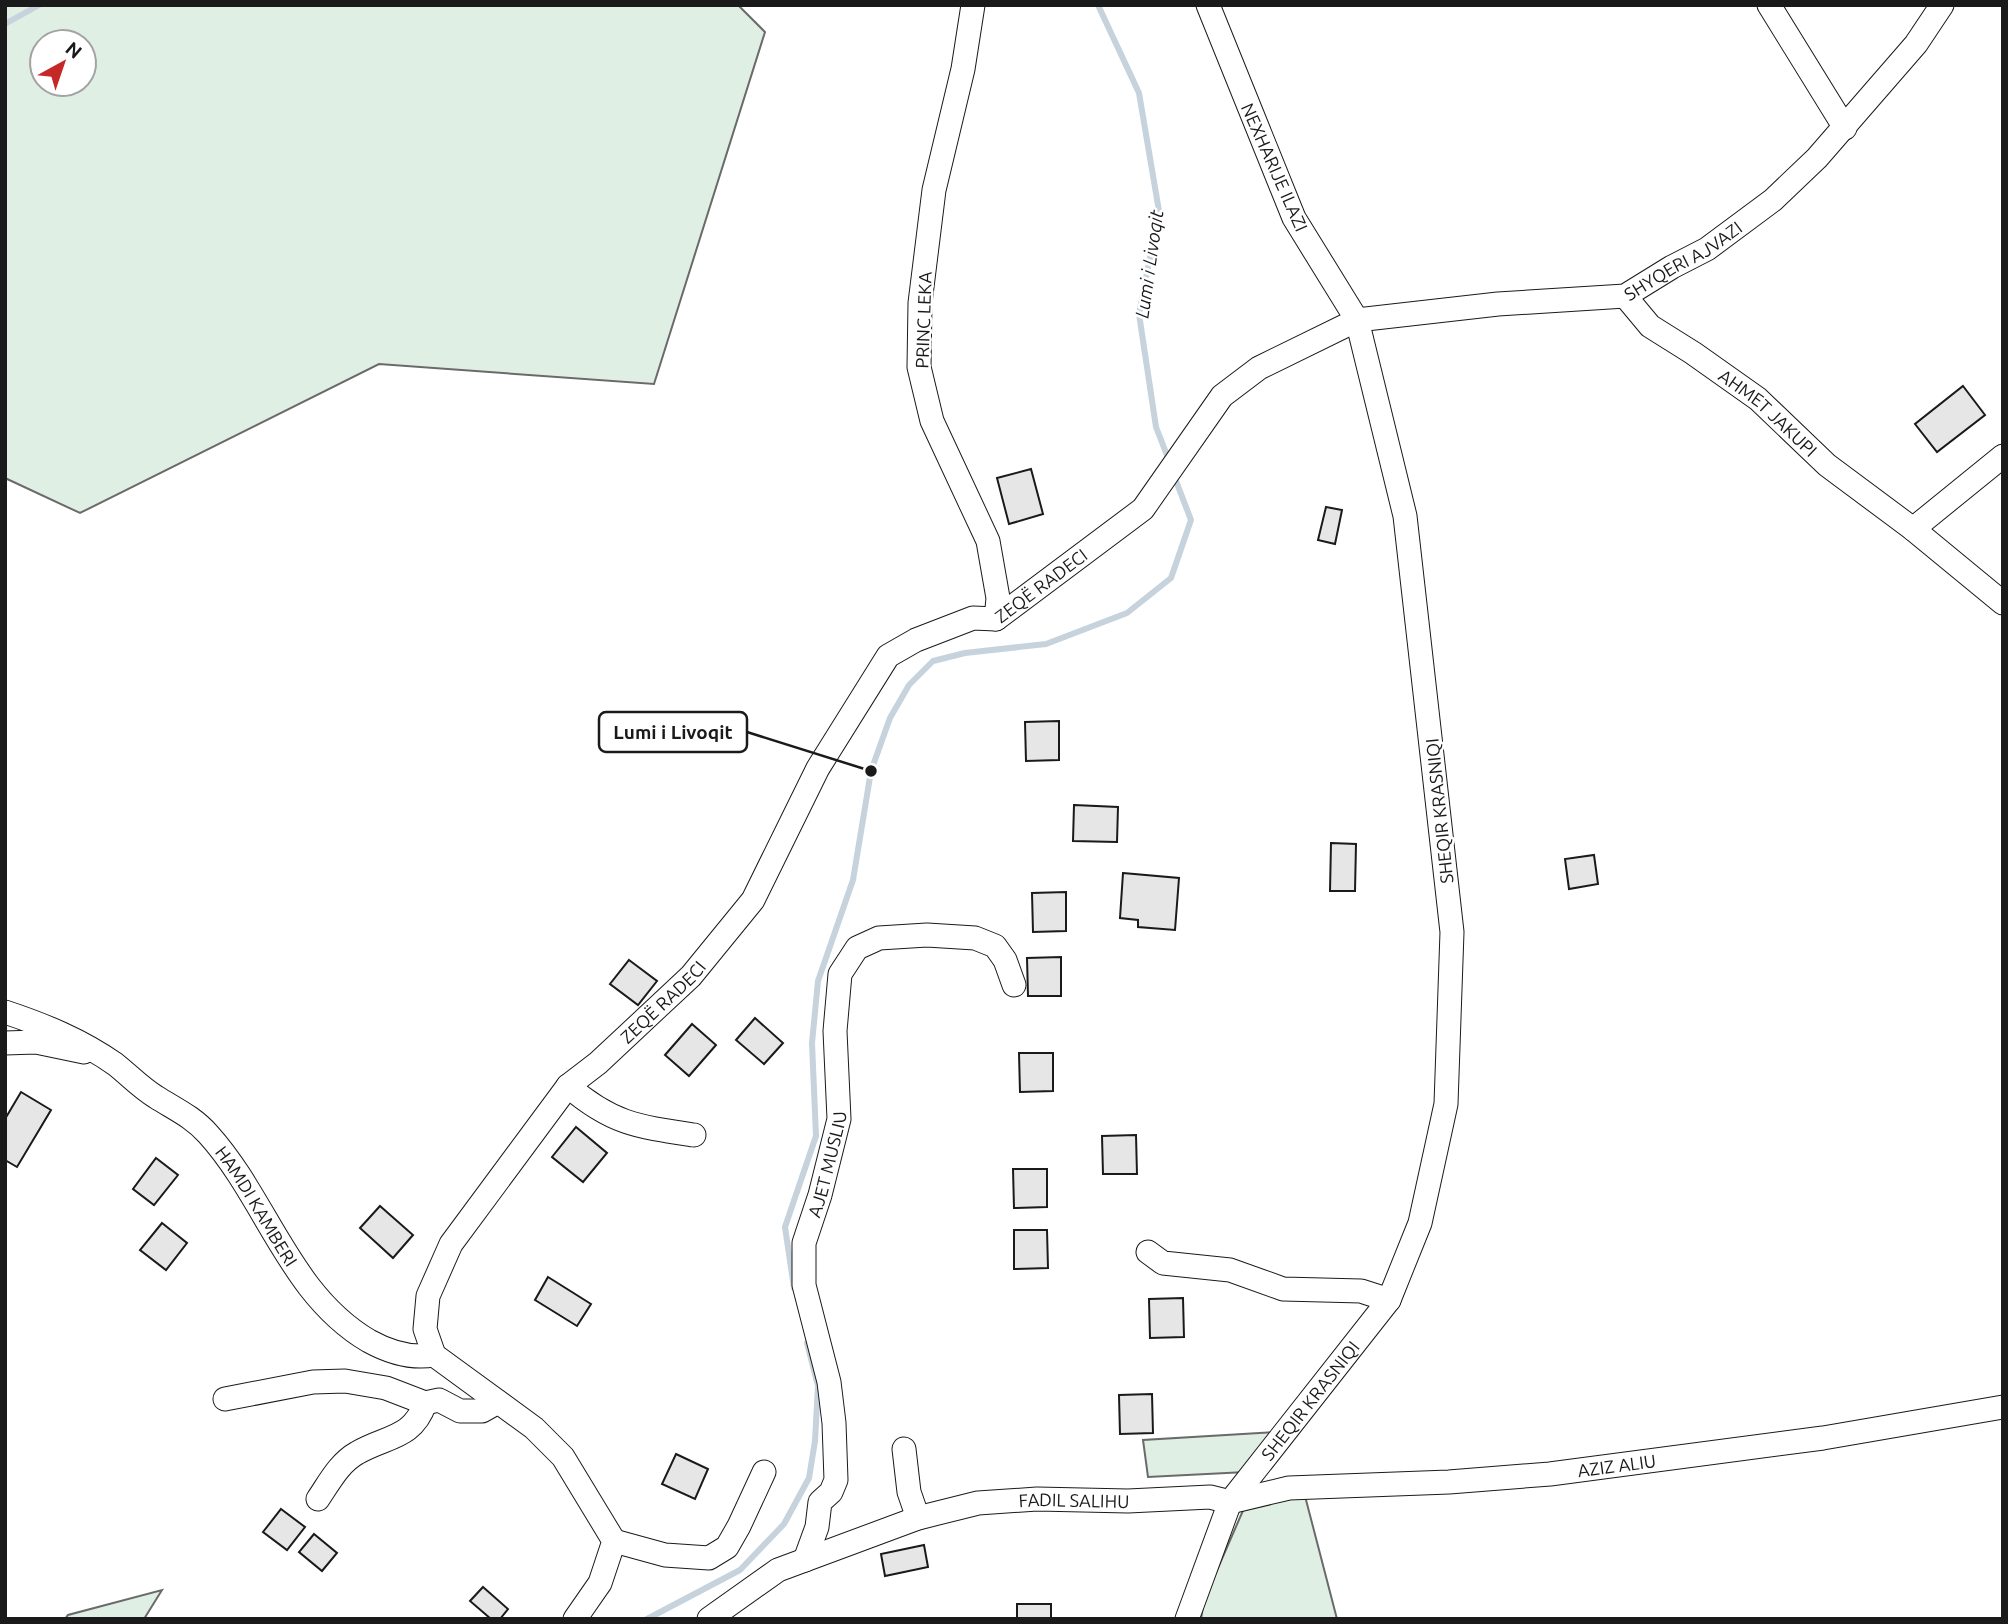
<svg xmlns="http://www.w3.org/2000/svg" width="2008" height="1624" font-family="Ubuntu,sans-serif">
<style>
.green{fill:#e0efe3;stroke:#6a6a6a;stroke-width:2;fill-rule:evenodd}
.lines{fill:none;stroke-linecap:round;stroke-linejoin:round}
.stream{stroke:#c6d2dc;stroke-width:6}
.building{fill:#e6e6e6;stroke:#1a1a1a;stroke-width:2}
.minor-casing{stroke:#1a1a1a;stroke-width:25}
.minor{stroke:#fff;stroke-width:23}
.labels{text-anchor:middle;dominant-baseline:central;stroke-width:5;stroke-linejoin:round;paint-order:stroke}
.street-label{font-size:18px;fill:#1a1a1a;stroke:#fff}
.water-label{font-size:19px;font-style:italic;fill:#1a1a1a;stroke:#fff}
.leader{fill:none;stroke:#1a1a1a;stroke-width:2.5}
.callout-dot{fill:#1a1a1a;stroke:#fff;stroke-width:2.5}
.callout{fill:#fff;stroke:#1a1a1a;stroke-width:2.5}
.callout-label{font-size:19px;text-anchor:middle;font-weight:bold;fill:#1a1a1a}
</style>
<rect width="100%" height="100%" fill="#fff"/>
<g class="green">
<path d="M5,5H738L765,32L654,384L379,364L80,513L5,478ZM42,42H84V84H42Z"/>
<path d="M1276,1432L1246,1472L1148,1477L1143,1440Z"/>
<path d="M1305,1496L1337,1619H1201L1204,1600L1245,1506Z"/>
<path d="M162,1590L144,1619H65L68,1615Z"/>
</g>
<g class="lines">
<g class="stream">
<path d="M1098,5L1139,93L1159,211L1139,314L1156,427L1170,463"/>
<path d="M5,24L39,5"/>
<path d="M794,1288L785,1227L816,1136L812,1043L818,981L853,880L871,771L890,718L909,685L933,661L965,653L1046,644L1127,613L1171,578L1191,520L1173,473"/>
<path d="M647,1619L740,1570L784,1524L809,1478L815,1441L818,1386L807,1343"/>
</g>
</g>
<g class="building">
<path d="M1963,386L1985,415L1937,452L1915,424Z"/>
<path d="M1031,469L1043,514L1009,524L997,478Z"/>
<path d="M1326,507L1342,510L1335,544L1318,540Z"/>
<path d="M1059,721V760L1026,761L1025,722Z"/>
<path d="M1074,805L1118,807L1117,842L1073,841Z"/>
<path d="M1331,843L1356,844L1355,891H1330Z"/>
<path d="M1594,855L1598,884L1569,889L1565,859Z"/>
<path d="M1123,873L1179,878L1175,930L1138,927V920L1120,918Z"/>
<path d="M1066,892V931L1033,932L1032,893Z"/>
<path d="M1061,957V996H1028L1027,958Z"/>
<path d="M629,960L657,981L638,1005L610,984Z"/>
<path d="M755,1018L783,1043L764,1064L736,1040Z"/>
<path d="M692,1024L716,1045L689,1076L665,1055Z"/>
<path d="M1019,1053H1053V1091L1020,1092Z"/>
<path d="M21,1092L51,1110L17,1167L5,1160V1119Z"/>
<path d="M576,1127L607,1153L583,1182L552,1157Z"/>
<path d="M1136,1135L1137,1174H1103L1102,1136Z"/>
<path d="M156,1158L178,1175L154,1205L133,1189Z"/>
<path d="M1013,1169H1047V1207L1014,1208Z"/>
<path d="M380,1206L413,1235L393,1258L360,1228Z"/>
<path d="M162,1223L187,1243L166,1270L140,1250Z"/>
<path d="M1014,1230H1047L1048,1268L1014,1269Z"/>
<path d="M548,1277L591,1304L577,1326L535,1300Z"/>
<path d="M1183,1298L1184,1337L1150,1338L1149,1299Z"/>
<path d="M1152,1394L1153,1433L1120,1434L1119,1395Z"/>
<path d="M676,1454L708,1469L695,1499L662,1484Z"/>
<path d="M281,1509L305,1527L287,1550L263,1532Z"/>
<path d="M314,1534L337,1553L322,1571L299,1552Z"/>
<path d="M924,1545L928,1567L885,1576L881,1554Z"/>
<path d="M483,1587L508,1609L500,1619H491L470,1601Z"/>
<rect x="1017" y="1604" width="34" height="15"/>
</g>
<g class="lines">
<g class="minor-casing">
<g id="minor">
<path d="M973,5L963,69L934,190L920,303L919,367L932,421L988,541L998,598L996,619"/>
<path d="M1769,5L1845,128"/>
<path id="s1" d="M1625,296L1650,326L1693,353L1758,399L1827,465L1913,529L2003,603"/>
<path d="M1913,529L2003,456"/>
<path id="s2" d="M5,1012C44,1025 81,1040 115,1064C129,1075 141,1088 156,1097C175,1109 193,1117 208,1134C267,1199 289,1294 369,1341C389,1352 411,1359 434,1355L534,1428L563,1457L614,1541L600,1583L575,1619"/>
<path d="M5,1043L36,1042L84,1052"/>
<path d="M568,1086C612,1124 639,1127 694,1135"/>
<path d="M1148,1252L1163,1263L1230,1270L1283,1289L1361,1291L1389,1300"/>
<path id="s3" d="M434,1355L425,1329L428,1296L451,1244L568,1086L598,1063L691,976L753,900L818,768L888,656L916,640L973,618L996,619L1143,509L1222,396L1259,368L1357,320L1498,304L1625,296L1672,267L1707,249L1773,200L1817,158L1916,44L1942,5"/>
<path d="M225,1399L313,1382L345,1381L386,1388L425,1403L439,1400L460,1411H482L498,1402"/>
<path d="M904,1449L909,1492L918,1518"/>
<path d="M318,1499C329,1483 339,1463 357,1453C386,1436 413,1439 425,1403"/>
<path d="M614,1541L665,1555L709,1558L727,1547L739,1526L764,1472"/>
<path id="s4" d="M805,1560L817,1527L820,1502L831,1492L836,1480L834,1423L829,1382L804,1285V1243L820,1195L839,1119L835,1031L840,974L857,948L879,938L927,935L975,938L995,946L1005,960L1014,985"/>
<path id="s5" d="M709,1619L778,1570L918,1518L978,1503L1037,1499L1128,1501L1210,1497L1230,1502L1289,1488L1449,1482L1550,1474L1823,1438L2003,1407"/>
<path id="s6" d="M1187,1619L1230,1502L1389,1300L1420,1223L1446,1104L1452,932L1405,516L1357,320L1294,218L1208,5"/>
</g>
</g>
<use href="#minor" class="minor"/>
</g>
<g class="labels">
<g class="street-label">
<text transform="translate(1275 167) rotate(66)">NEXHARIJE ILAZI</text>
<text stroke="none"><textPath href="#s3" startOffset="1787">SHYQERI AJVAZI</textPath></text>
<text transform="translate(923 320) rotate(-88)">PRINC LEKA</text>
<text stroke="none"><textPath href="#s1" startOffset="186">AHMET JAKUPI</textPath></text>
<text stroke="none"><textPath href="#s3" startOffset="1029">ZEQË RADECI</textPath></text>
<text transform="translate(1439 811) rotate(-96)">SHEQIR KRASNIQI</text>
<text stroke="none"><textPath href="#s3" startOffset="441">ZEQË RADECI</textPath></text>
<text stroke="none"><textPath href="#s4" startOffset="411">AJET MUSLIU</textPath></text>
<text stroke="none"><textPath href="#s2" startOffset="326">HAMDI KAMBERI</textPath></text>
<text stroke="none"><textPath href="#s6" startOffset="254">SHEQIR KRASNIQI</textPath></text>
<text stroke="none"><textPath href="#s5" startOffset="938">AZIZ ALIU</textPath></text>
<text stroke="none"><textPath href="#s5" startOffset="392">FADIL SALIHU</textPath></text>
</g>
<g class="water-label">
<text transform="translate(1149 264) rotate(-82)">Lumi i Livoqit</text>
</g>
</g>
<path class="leader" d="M871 771L747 732"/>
<circle class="callout-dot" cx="871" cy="771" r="7"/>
<rect class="callout" x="599" y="712" width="148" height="40" rx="7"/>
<g class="callout-label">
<text x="673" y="739">Lumi i Livoqit</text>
</g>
<rect width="2008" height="1624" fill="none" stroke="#1a1a1a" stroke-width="14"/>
<g transform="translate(63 63) rotate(40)"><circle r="33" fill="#ffffff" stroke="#a3a3a3" stroke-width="2"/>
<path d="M0-5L12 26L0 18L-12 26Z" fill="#c62828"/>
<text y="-10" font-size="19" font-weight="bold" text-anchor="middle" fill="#1a1a1a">N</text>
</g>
</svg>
